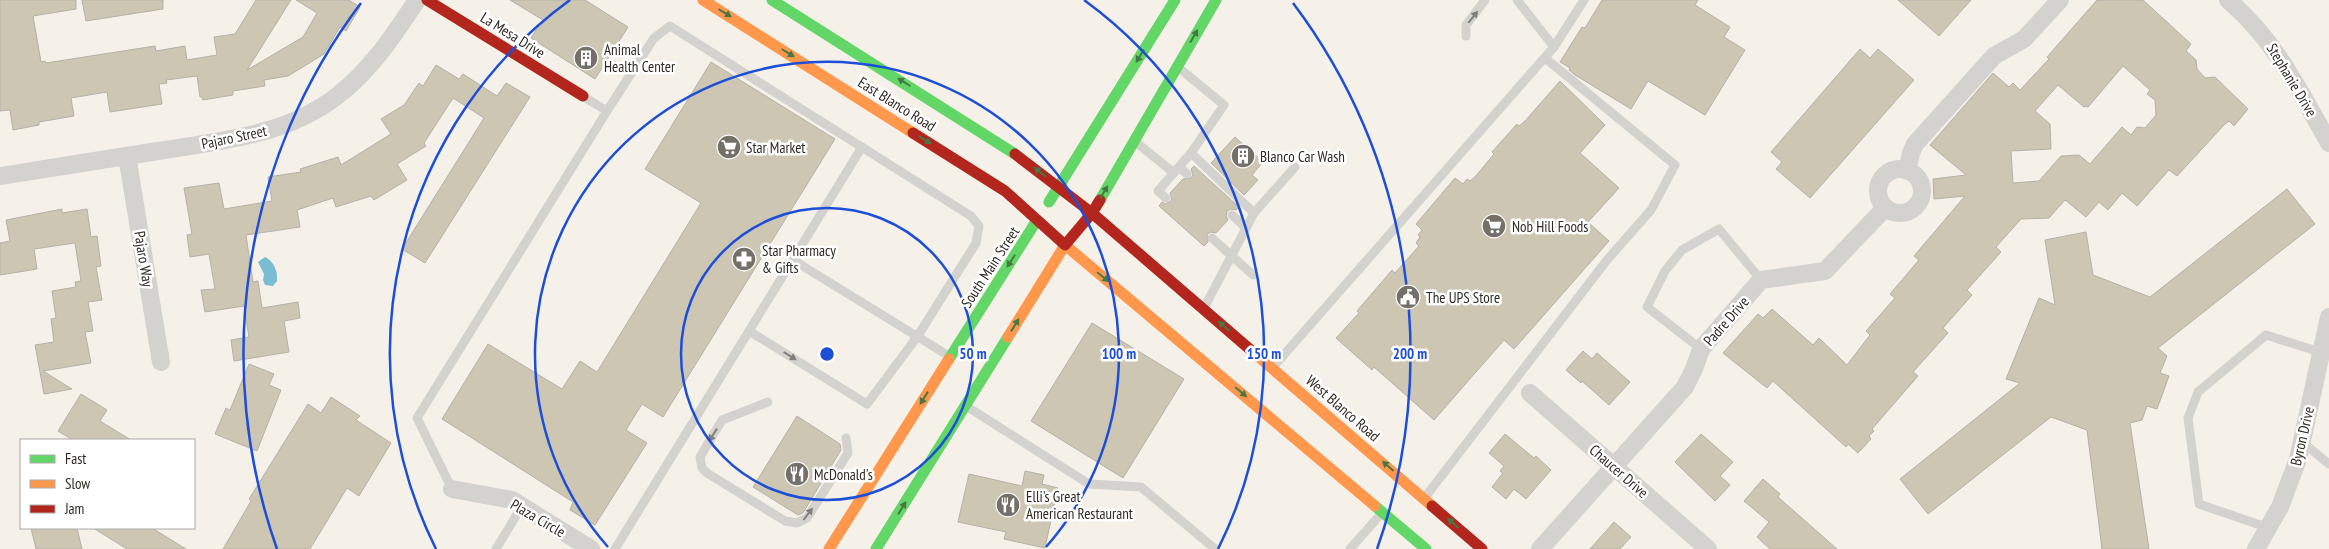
<svg xmlns="http://www.w3.org/2000/svg" width="2329" height="549" font-family="'PT Sans Narrow',sans-serif">
<style>
.water{fill:#78bdd2}
.building{fill:#cdc6b2;stroke:#b4b1a9;fill-rule:evenodd}
.lines{fill:none;stroke-linecap:round;stroke-linejoin:round}
.lane{stroke:#d3d2cf;stroke-width:9}
.street{stroke:#d3d2cf;stroke-width:18}
.fast{stroke:#63d668;stroke-width:11}
.slow{stroke:#ff974d;stroke-width:11}
.jam{stroke:#b3261e;stroke-width:11}
.oneway{fill:#467843}
.oneway2{fill:#807e7a}
.ring{fill:none;stroke:#1d4ed8;stroke-width:2.5}
.labels{text-anchor:middle;dominant-baseline:central;stroke-width:5;stroke-linejoin:round;paint-order:stroke}
.street-label{font-size:15px;fill:#2e2b25;stroke:#fff}
.poi-label{font-size:15px;fill:#2e2b25;stroke:#fff;text-anchor:start}
.centre{fill:#1d4ed8;stroke:#fff;stroke-width:2.5}
.ring-label{font-size:15px;text-anchor:middle;font-weight:bold;fill:#1d4ed8;stroke:#fff;stroke-width:5;stroke-linejoin:round;paint-order:stroke}
</style>
<rect width="100%" height="100%" fill="#f5f1e8"/>
<path class="water" d="M265,257C274,261 278,272 277,281L273,286L265,285L263,280L264,274L258,262Z"/>
<g class="building">
<path d="M0,0H76V9L33,16L41,62L45,61L46,63L155,46L156,51L185,46L187,60L217,55L214,37L235,34L256,0H291L247,70L303,37L317,13L296,0H349L360,7L346,31L340,27L324,54L288,76L264,80L265,86L233,91V95L203,100L202,97H200L197,76L166,80L167,83L159,84L162,104L110,112L107,92L71,98L74,116L39,122V125L13,130L10,110L0,111Z"/>
<path d="M82,0H163V9L86,21Z"/>
<path d="M510,0H585L628,27L595,79L531,38L543,20Z"/>
<path d="M1602,0H1698L1695,5L1730,27L1724,37L1745,50L1705,115L1648,81L1631,109L1575,75L1569,70L1570,68L1560,62L1582,27L1585,28Z"/>
<path d="M1898,0H1971L1939,36Z"/>
<path d="M2097,0H2143L2191,44L2186,51L2196,60L2197,69L2205,78L2215,77L2248,109L2234,126L2229,121L2224,125L2177,176L2169,170L2137,206L2122,193L2108,210L2099,202L2086,217L2065,200L2049,218L2021,219L1996,247L2001,252L1967,290L1972,295L1943,328L1948,333L1913,372L1918,376L1872,429L1874,431L1869,436L1871,439L1858,453L1848,444L1846,447L1773,381L1767,388L1723,353L1758,314L1763,318L1772,309L1813,345L1819,338L1847,365L1870,335L1866,331L1895,298L1890,294L1919,260L1914,256L1965,196L1934,199L1933,179L1966,175L1930,145L1993,73L2009,87L2013,83L2020,90L2049,59L2047,57ZM2123,66L2150,90L2147,94L2155,100L2156,115L2145,128L2137,127L2131,135L2122,127L2090,164L2079,155L2061,156L2039,181L2013,183L2011,151L2051,149L2050,124L2035,111L2058,85L2084,107L2086,106L2088,107Z"/>
<path d="M1860,49L1870,58L1878,49L1914,80L1810,198L1776,169L1782,162L1771,152Z"/>
<path d="M711,62L835,139L663,417L642,404L626,430L647,443L595,525L570,510L573,502L442,419L488,344L562,389L580,361L597,372L701,203L645,169Z"/>
<path d="M436,65L459,79L463,74L497,96L506,83L530,97L425,263L402,249L484,118L453,98L424,143L426,146L397,164L407,180L374,200L371,196L336,207L333,198L297,210L300,227L246,235L253,282L258,281L262,308L298,302L300,318L284,321L289,352L234,361L231,340L249,337L244,306L205,312L201,290L215,289L209,254L190,257L187,235L192,234L184,188L219,183L224,209L272,201L268,177L301,172L300,169L338,157L341,165L391,134L381,119L404,105L419,83L423,86Z"/>
<path d="M1560,81L1605,125L1580,153L1619,188L1588,222L1609,241L1514,349L1504,340L1434,420L1374,367L1372,370L1336,338L1359,313L1357,311L1392,270L1395,273L1419,246L1416,243L1420,237L1418,235L1422,230L1416,224L1455,178L1463,184L1467,179L1470,181L1475,177L1494,154L1492,152L1517,124L1519,126L1525,121Z"/>
<path d="M1235,137L1263,162L1252,175L1258,180L1244,195L1211,163Z"/>
<path d="M1194,166L1239,207L1236,210L1231,209L1227,211L1226,216L1228,220L1216,233L1211,232L1207,234L1208,242L1204,246L1159,206L1162,202L1165,204L1170,202L1172,199L1170,193L1183,179L1191,178L1193,175L1191,169Z"/>
<path d="M2287,189L2315,224L2158,348L2167,356L2160,373L2169,376L2157,409L2147,406L2142,420L2130,423L2149,549H2102L2087,430L2051,417L1928,514L1900,479L2020,383L2006,379L2039,298L2055,305L2045,240L2086,232L2093,275L2150,297Z"/>
<path d="M62,209V213L87,209L91,237L97,236L101,266L96,267L102,300L88,302L93,331L85,332L91,363L43,371L72,389L44,394L35,345L54,342L51,319L56,318L52,291L76,287L75,282L81,281L75,243L34,249L37,269L0,275V243L10,241L6,220Z"/>
<path d="M1092,323L1184,379L1123,478L1031,421Z"/>
<path d="M1583,351L1592,359L1597,353L1630,382L1609,405L1582,381L1581,383L1566,370Z"/>
<path d="M249,364L274,374L269,385L281,390L257,451L215,434L226,408L230,410Z"/>
<path d="M81,394L107,410L100,421L131,440H73L58,431Z"/>
<path d="M331,397L360,416L356,420L391,443L359,496L347,488L310,549H223L251,501L249,499L308,404L321,413Z"/>
<path d="M797,416L840,444L841,450L803,513L798,515L753,487Z"/>
<path d="M1505,434L1534,458L1536,456L1551,470L1526,499L1514,489L1506,499L1492,487L1503,473L1500,471L1504,466L1489,453Z"/>
<path d="M1701,434L1733,462L1720,476L1730,485L1715,501L1675,462Z"/>
<path d="M1025,471L1044,475L1042,484L1058,488L1045,548L1004,539L1006,532L958,522L969,474L1022,486Z"/>
<path d="M1763,479L1780,494L1778,497L1837,549H1770L1757,537L1769,522L1744,501Z"/>
<path d="M1614,522L1631,537L1620,549H1590Z"/>
<path d="M31,528H77L82,549H36Z"/>
<path d="M93,528H152L186,549H127Z"/>
</g>
<g class="lines">
<g class="lane">
<path d="M1517,0L1554,47"/>
<path d="M1466,36V25L1485,0"/>
<path d="M1179,68L1224,105L1191,153L1254,213L1295,167"/>
<path d="M584,97L607,111L654,38L670,26L971,216L979,226L976,243L917,337L867,404L749,331"/>
<path d="M1137,143L1174,173"/>
<path d="M1179,167L1187,174"/>
<path d="M1166,198L1158,191L1191,153"/>
<path d="M1232,215L1246,228"/>
<path d="M1212,238L1253,275"/>
<path d="M793,260L949,356"/>
<path d="M1204,308L1254,213"/>
<path d="M1701,349L1647,307L1665,271L1682,250L1719,229L1761,280"/>
<path d="M1274,366L1554,47L1584,0"/>
<path d="M768,402L722,420L700,457L702,468L707,473L785,521L797,523L807,518L848,453L846,438"/>
<path d="M966,406L1089,484L1141,487L1215,549"/>
<path d="M2302,442L2329,464"/>
<path d="M452,489L417,418L607,111"/>
<path d="M1426,496L1607,260L1651,210L1675,165L1545,58"/>
<path d="M2269,528L2199,504L2188,418L2198,392L2266,335L2320,352"/>
<path d="M496,549L522,506"/>
<path d="M615,549L862,147"/>
<path d="M1350,549L1380,515"/>
</g>
<g class="street">
<path d="M2228,0C2275,40 2299,90 2329,143"/>
<path d="M127,156L161,362"/>
<circle cx="1900" cy="191" r="22"/>
<path d="M1907,171L1911,153L1915,144L1994,56L2024,39L2060,0"/>
<path d="M0,176C53,168 105,159 158,151C219,141 286,136 337,96C371,70 394,35 417,0"/>
<path d="M1530,393L1708,549"/>
<path d="M452,489L512,500L591,549"/>
<path d="M1540,549L1685,387L1694,369L1701,349L1761,280L1825,271L1885,208"/>
<path d="M2256,549L2280,507L2298,459L2329,317"/>
</g>
<g class="fast">
<path d="M772,0L1015,154"/>
<path d="M1100,200L1216,0"/>
<path d="M1049,202L1175,0"/>
<path d="M949,359L1037,220"/>
<path d="M1375,506L1426,549"/>
<path d="M876,549L1008,337"/>
</g>
<g class="slow">
<path d="M703,0L913,133"/>
<path d="M1065,245L1375,506"/>
<path d="M1008,337L1065,245"/>
<path d="M1253,352L1432,506"/>
<path d="M829,549L949,359"/>
</g>
<g class="jam">
<path d="M427,0L583,96"/>
<path d="M913,133L1005,191L1065,245L1092,213L1100,200"/>
<path d="M1015,154L1092,213"/>
<path d="M1092,213L1253,352"/>
<path d="M1432,506L1482,549"/>
</g>
</g>
<defs><path id="oneway-solid" d="M-6-.8H1V-3.2L6.5 0L1 3.2V.8H-6Z" transform="scale(1.25)"/></defs>
<g class="oneway">
<use href="#oneway-solid" transform="translate(725 13) rotate(31)"/>
<use href="#oneway-solid" transform="translate(1194 36) rotate(-60)"/>
<use href="#oneway-solid" transform="translate(788 53) rotate(32)"/>
<use href="#oneway-solid" transform="translate(1140 56) rotate(122)"/>
<use href="#oneway-solid" transform="translate(904 82) rotate(-148)"/>
<use href="#oneway-solid" transform="translate(925 140) rotate(32)"/>
<use href="#oneway-solid" transform="translate(1040 172) rotate(-142)"/>
<use href="#oneway-solid" transform="translate(1104 192) rotate(-60)"/>
<use href="#oneway-solid" transform="translate(1011 261) rotate(123)"/>
<use href="#oneway-solid" transform="translate(1103 277) rotate(40)"/>
<use href="#oneway-solid" transform="translate(1015 325) rotate(-58)"/>
<use href="#oneway-solid" transform="translate(1224 326) rotate(-139)"/>
<use href="#oneway-solid" transform="translate(1241 392) rotate(40)"/>
<use href="#oneway-solid" transform="translate(924 398) rotate(122)"/>
<use href="#oneway-solid" transform="translate(1388 466) rotate(-139)"/>
<use href="#oneway-solid" transform="translate(902 508) rotate(-58)"/>
<use href="#oneway-solid" transform="translate(1453 523) rotate(-138)"/>
</g>
<g class="oneway2">
<use href="#oneway-solid" transform="translate(1473 17) rotate(-51)"/>
<use href="#oneway-solid" transform="translate(790 356) rotate(32)"/>
<use href="#oneway-solid" transform="translate(713 435) rotate(122)"/>
<use href="#oneway-solid" transform="translate(808 514) rotate(-53)"/>
</g>
<g class="ring">
<circle cx="827" cy="354" r="146"/>
<path d="M608 547A292 292 0 1 1 1046 547"/>
<path d="M436 549A437 437 0 0 1 570 0M1084 0A437 437 0 0 1 1218 549"/>
<path d="M277 549A583 583 0 0 1 361 3M1293 3A583 583 0 0 1 1377 549"/>
</g>
<defs>
<g id="building-disc" transform="scale(1.25)"><circle r="9.5" fill="#747069" stroke="#fff"/><path d="M-4-6H4V6H1V3H-1V6H-4ZM-2.5-4.3h1.7v1.8h-1.7ZM.8-4.3h1.7v1.8H.8ZM-2.5-1h1.7V.8h-1.7ZM.8-1h1.7V.8H.8Z" fill="#fff"/></g>
<g id="supermarket-disc" transform="scale(1.25)"><circle r="9.5" fill="#747069" stroke="#fff"/><path d="M-6-5.5h2.5l.6 2H6L4.5 2H-2.5L-4.4-4H-6ZM-1.5 3.2a1.3 1.3 0 1 0 .1 0ZM3 3.2a1.3 1.3 0 1 0 .1 0Z" fill="#fff"/></g>
<g id="pharmacy-disc" transform="scale(1.25)"><circle r="9.5" fill="#747069" stroke="#fff"/><path d="M-2-6h4v4h4v4h-4v4h-4v-4h-4v-4h4Z" fill="#fff"/></g>
<g id="civic-disc" transform="scale(1.25)"><circle r="9.5" fill="#747069" stroke="#fff"/><path d="M-.6-6.5H3V-4.5H.6V-3L4-1V1h2V6H-6V1h2V-1L-.6-3ZM-1.2 2.5V6h2.4V2.5Z" fill="#fff"/></g>
<g id="restaurant-disc" transform="scale(1.25)"><circle r="9.5" fill="#747069" stroke="#fff"/><path d="M-5-6h1v4h1v-4h1v4h1v-4h1v5L-1.5 .5V6h-2V.5L-5-1ZM5-6V6H3V1.5H1.5Q1.5-4 5-6Z" fill="#fff"/></g>
</defs>
<g fill-rule="evenodd">
<use href="#building-disc" x="586" y="58"/>
<use href="#supermarket-disc" x="729" y="147"/>
<use href="#building-disc" x="1243" y="156"/>
<use href="#supermarket-disc" x="1494" y="226"/>
<use href="#pharmacy-disc" x="744" y="259"/>
<use href="#civic-disc" x="1408" y="297"/>
<use href="#restaurant-disc" x="797" y="474"/>
<use href="#restaurant-disc" x="1008" y="505"/>
</g>
<g class="labels">
<g class="street-label">
<text transform="translate(513 35) rotate(32)">La Mesa Drive</text>
<text transform="translate(2292 80) rotate(59)">Stephanie Drive</text>
<text transform="translate(897 104) rotate(32)">East Blanco Road</text>
<text transform="translate(234 137) rotate(-12)">Pajaro Street</text>
<text transform="translate(144 259) rotate(81)">Pajaro Way</text>
<text transform="translate(990 267) rotate(-57)">South Main Street</text>
<text transform="translate(1726 321) rotate(-49)">Padre Drive</text>
<text transform="translate(1343 408) rotate(41)">West Blanco Road</text>
<text transform="translate(2302 436) rotate(-77)">Byron Drive</text>
<text transform="translate(1619 471) rotate(41)">Chaucer Drive</text>
<text transform="translate(538 518) rotate(30)">Plaza Circle</text>
</g>
<g class="poi-label">
<text x="604" y="49">Animal<tspan x="604" dy="17">Health Center</tspan></text>
<text x="746" y="147">Star Market</text>
<text x="1260" y="156">Blanco Car Wash</text>
<text x="1512" y="226">Nob Hill Foods</text>
<text x="762" y="250">Star Pharmacy<tspan x="762" dy="17">&amp; Gifts</tspan></text>
<text x="1426" y="297">The UPS Store</text>
<text x="814" y="474">McDonald's</text>
<text x="1026" y="496">Elli's Great<tspan x="1026" dy="17">American Restaurant</tspan></text>
</g>
</g>
<circle cx="827" cy="354" r="8" class="centre"/>
<g class="ring-label">
<text x="973" y="359">50 m</text>
<text x="1119" y="359">100 m</text>
<text x="1264" y="359">150 m</text>
<text x="1410" y="359">200 m</text>
</g>
<rect x="20" y="439" width="175" height="90" fill="#ffffff" stroke="#abaaa8"/>
<rect x="30" y="455" width="25" height="8" fill="#63d668" stroke="#abaaa8"/>
<text x="65" y="464" font-size="15" fill="#2e2b25">Fast</text>
<rect x="30" y="480" width="25" height="8" fill="#ff974d" stroke="#abaaa8"/>
<text x="65" y="489" font-size="15" fill="#2e2b25">Slow</text>
<rect x="30" y="505" width="25" height="8" fill="#b3261e" stroke="#abaaa8"/>
<text x="65" y="514" font-size="15" fill="#2e2b25">Jam</text>
</svg>
